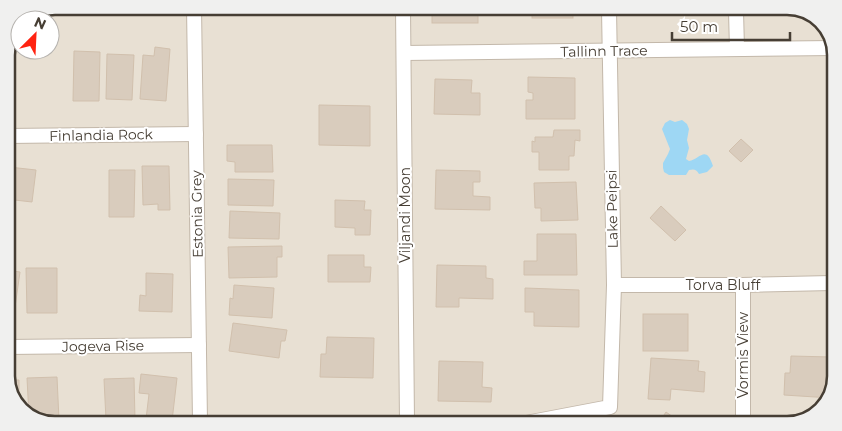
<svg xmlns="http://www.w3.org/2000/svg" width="842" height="431" font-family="Montserrat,sans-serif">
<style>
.residential{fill:#e8e0d3}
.water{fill:#9ed7f4}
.building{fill:#d9ccbd;stroke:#d1c0ad}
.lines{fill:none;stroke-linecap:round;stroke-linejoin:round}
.minor-casing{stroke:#c3b8aa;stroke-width:16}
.minor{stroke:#fff;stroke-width:14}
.labels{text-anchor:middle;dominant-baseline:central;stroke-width:4;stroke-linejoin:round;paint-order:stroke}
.street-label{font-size:14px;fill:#463e34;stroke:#fff}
.rim{fill:none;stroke:#463e34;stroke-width:2.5}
</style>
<rect width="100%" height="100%" fill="#f4eee5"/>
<path class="residential" d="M55,6L809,11L828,28L836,52L831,398L814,417L787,425L33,420L14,403L6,379V52L20,22V50H50V20H22Z"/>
<path class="water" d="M670,120L675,122L682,120L687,124L689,129L687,140L689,148L686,159L689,161C700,159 706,144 713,166L707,172L699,174C696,169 694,169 689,170L686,175H669L664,172L663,168V163L668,154L670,149L662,129L665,123Z"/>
<g class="building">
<rect x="432" y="9" width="46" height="14"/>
<rect x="532" y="10" width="41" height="8"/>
<path d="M645,10L680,11V14H645Z"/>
<path d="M155,47L170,49L166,101L140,99L143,55L154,56Z"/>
<path d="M74,51L100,52L99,101H73Z"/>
<path d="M107,54L134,55L132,100L106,99Z"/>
<path d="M528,77L575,78V119H526V100H533V93L528,92Z"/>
<path d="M435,79L472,80L471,93H480V115L434,114Z"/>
<path d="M319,105L370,106V146L319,145Z"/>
<path d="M554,130H580V141L575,140L574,156H569V170H539V152H532V141L535,142V137H553Z"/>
<path d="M741,139L753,150L741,162L729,151Z"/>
<path d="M227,145H272L273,172H235V162L227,161Z"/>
<path d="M142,166H169L170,210H158V204L143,205Z"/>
<path d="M9,167L36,170L32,202L6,199Z"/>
<path d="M109,170H135L134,217H109Z"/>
<path d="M436,170L480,171V182H473V196L490,197V210L435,209Z"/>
<path d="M228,179L274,180L273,206L228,205Z"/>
<path d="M576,182L578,220L541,221V208H535L534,183Z"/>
<path d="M335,200L365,201L364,210H371L370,235H355V228L335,227Z"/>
<path d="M661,206L686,230L675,241L650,218Z"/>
<path d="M230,211L280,213L279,239L229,238Z"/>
<path d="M537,234H576L577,275H524V261H537Z"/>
<path d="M282,246V257H277V277L229,278L228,247Z"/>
<path d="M328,255H364V267H371L370,282H328Z"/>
<path d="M437,265L486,266V278L493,279V299L459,298V307H436Z"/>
<path d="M26,268H57V313H27Z"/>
<path d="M6,270L20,272L14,314L6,313Z"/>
<path d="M146,273L173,274L172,312L139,311L140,295L146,296Z"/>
<path d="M234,285L274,288L272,318L229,315L230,298L233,299Z"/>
<path d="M525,288L579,290V327L534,326V312H525Z"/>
<rect x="643" y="314" width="45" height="37"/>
<path d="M233,323L287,330L285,341H281L279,358L229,351Z"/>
<path d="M327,337L374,338L373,378L320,377L321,354H326Z"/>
<path d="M791,356L831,357V398L784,395L785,373H790Z"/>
<path d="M651,358L699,361L698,371L705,372L704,392L671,389L670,400L648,399Z"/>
<path d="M439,361L483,362L482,387L492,388L491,402L438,401Z"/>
<path d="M141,374L177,378L172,421L146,419L149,394L139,393Z"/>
<path d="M57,377L59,420H33L29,416L27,378Z"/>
<path d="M134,378L135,420H106L104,379Z"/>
<path d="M6,380H19V407L14,403Z"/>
<path d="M666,412L683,424H658Z"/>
</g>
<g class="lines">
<g class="minor-casing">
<g id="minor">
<path d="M194,7L200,421"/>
<path d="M403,9L407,422"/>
<path d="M736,11L737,49"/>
<path d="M404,53L834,48"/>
<path d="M6,136L196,134"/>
<path d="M614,285H743L832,283"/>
<path d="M743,285V424"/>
<path d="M6,347L199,345"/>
<path d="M526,423L610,407L614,285L609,10"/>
</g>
</g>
<use href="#minor" class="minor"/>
</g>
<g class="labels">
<g class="street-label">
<text transform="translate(604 51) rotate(-1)">Tallinn Trace</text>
<text transform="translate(101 135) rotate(-1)">Finlandia Rock</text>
<text transform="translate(612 209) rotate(-91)">Lake Peipsi</text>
<text transform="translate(197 214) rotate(-91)">Estonia Grey</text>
<text transform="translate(405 215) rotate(-90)">Viljandi Moon</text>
<text x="723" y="285">Torva Bluff</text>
<text transform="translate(103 346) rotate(-1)">Jogeva Rise</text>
<text transform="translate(743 355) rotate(-90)">Vormis View</text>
</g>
</g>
<path d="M0 0H842V431H0ZM55 15H787A40 40 0 0 1 827 55V376A40 40 0 0 1 787 416H55A40 40 0 0 1 15 376V55A40 40 0 0 1 55 15Z" fill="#f0f0ef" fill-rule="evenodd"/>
<path class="rim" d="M55 15H787A40 40 0 0 1 827 55V376A40 40 0 0 1 787 416H55A40 40 0 0 1 15 376V55A40 40 0 0 1 55 15Z"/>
<g transform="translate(35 35) rotate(24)"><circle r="24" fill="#ffffff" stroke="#b5b2ae"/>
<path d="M0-4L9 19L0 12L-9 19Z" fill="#ff2311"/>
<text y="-8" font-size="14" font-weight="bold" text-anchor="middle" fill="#463e34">N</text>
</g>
<path d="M672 32v8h118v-8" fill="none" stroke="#463e34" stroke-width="2.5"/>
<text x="680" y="32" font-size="15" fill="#463e34" stroke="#ffffff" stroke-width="4" paint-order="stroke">50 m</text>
</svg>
